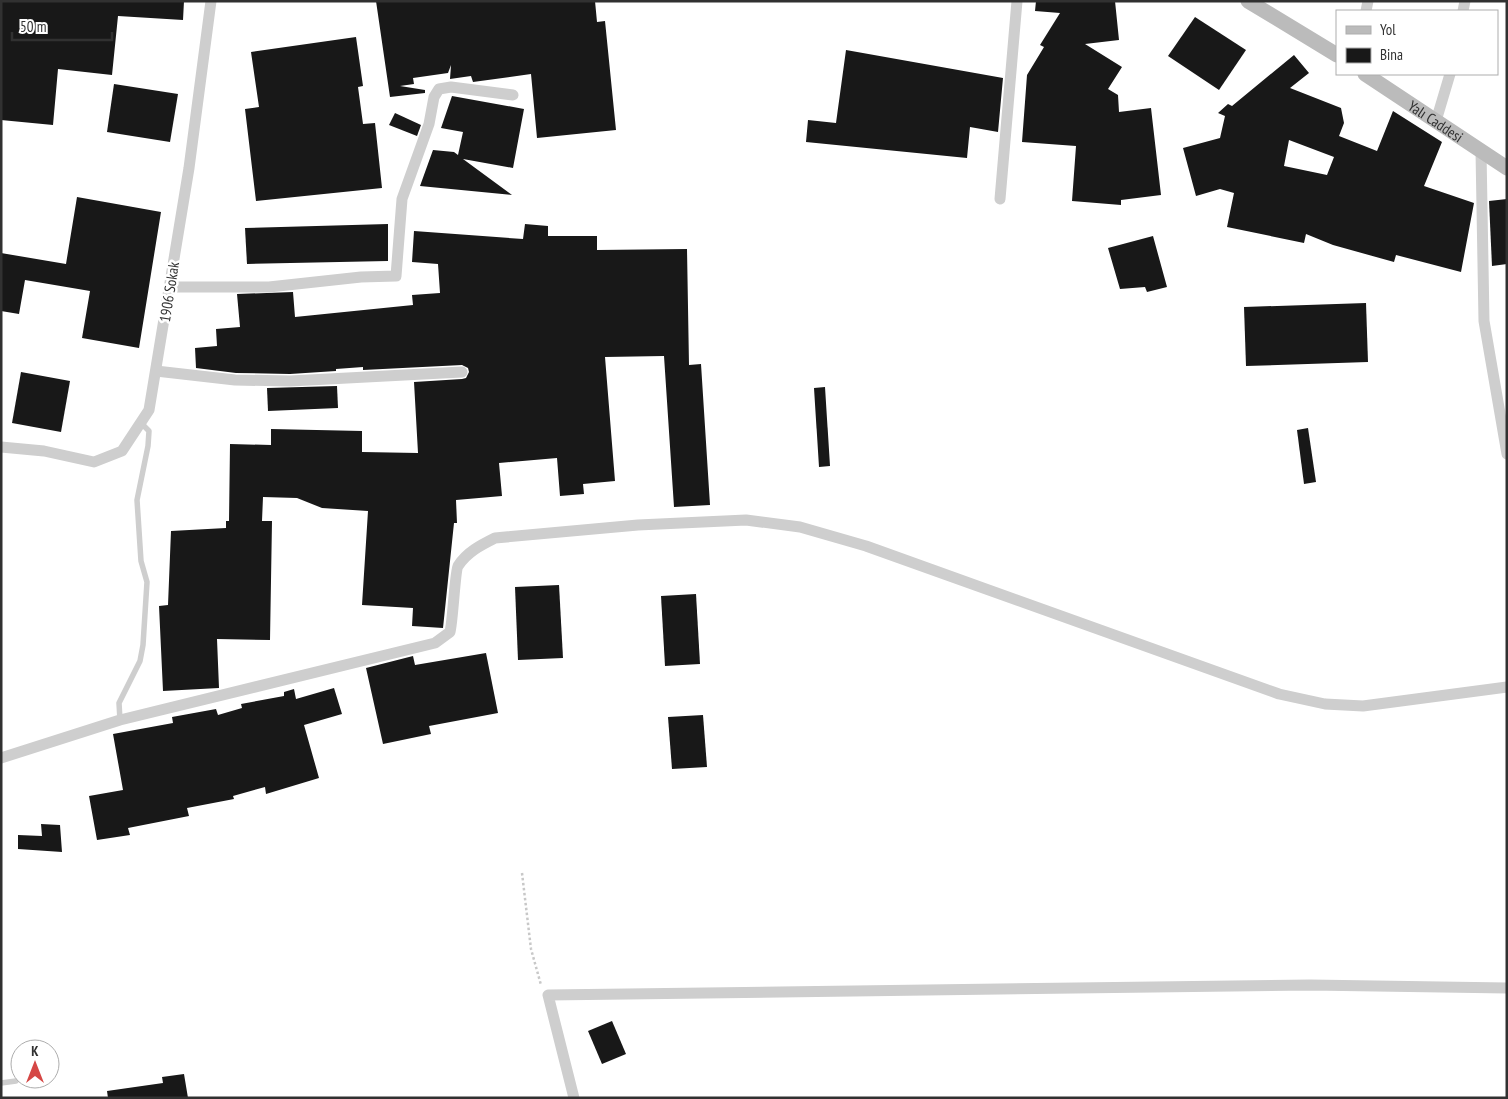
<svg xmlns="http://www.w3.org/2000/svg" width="1508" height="1099" font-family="'PT Sans Narrow',sans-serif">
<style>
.building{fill:#181818;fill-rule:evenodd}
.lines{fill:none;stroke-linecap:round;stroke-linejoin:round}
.path{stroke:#c8c8c8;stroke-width:2.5;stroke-dasharray:2.5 2.5;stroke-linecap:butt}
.lane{stroke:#cecece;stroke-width:5.5}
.street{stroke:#cecece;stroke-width:11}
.secondary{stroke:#bbb;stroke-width:15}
.labels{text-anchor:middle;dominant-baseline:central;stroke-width:5;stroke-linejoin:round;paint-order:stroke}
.street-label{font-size:15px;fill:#313131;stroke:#fff}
</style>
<rect width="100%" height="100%" fill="#fff"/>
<g class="building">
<path d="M1,1H184L183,20L118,16L112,75L58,69L53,125L1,120Z"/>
<path d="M376,1H595L597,22L605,21L616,130L537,138L531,74L473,82L471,76L450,79L451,65L448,73L413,78L414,84L400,86L425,90V93L390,97Z"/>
<path d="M1036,1H1115L1119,40L1085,44L1122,67L1108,89L1118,95L1119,112L1151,108L1161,195L1121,200V205L1072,201L1076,146L1022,142L1027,75L1044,47L1040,45L1060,13L1035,11Z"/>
<path d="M1195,17L1246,50L1219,90L1168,56Z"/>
<path d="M356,37L363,86L358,87L363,124L375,123L382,188L256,201L245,109L259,107L251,52Z"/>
<path d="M846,50L1003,78L998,132L970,127L967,158L806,142L808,120L836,123Z"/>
<path d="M1294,55L1309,73L1290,88L1341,108L1344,123L1339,136L1377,151L1393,111L1442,142L1424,186L1474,203L1461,272L1396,255L1394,262L1333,245L1306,234L1304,243L1227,227L1234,193L1220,189L1196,196L1183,148L1220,138L1225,116L1218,113L1228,104L1232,106ZM1289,140L1334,157L1327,175L1284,166Z"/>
<path d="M114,84L178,94L170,142L107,132Z"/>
<path d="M452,96L524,109L513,168L463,159L512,195L420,186L433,150L454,152L458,155L463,132L441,128Z"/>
<path d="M395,113L421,125L417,136L389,125Z"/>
<path d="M77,197L161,212L139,348L82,338L90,291L25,280L19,314L1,311V253L66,264Z"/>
<path d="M1507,199V264L1492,266L1489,201Z"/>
<path d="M388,224V261L247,264L245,228Z"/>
<path d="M525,224L548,226V236H597V250L687,249L689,365L701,364L710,505L674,507L664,356L605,357L615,481L583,484L584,494L560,496L557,458L499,463L502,496L456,500L457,523H454L443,628L412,626L413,608L362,605L368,511L322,508L297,498L263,497L262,521H272L270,640L217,639L219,688L163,691L159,606L168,605L171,531L226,528V521H229L230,444L271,445V429L362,431V452L418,453L414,382L462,379L466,378L469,372L468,368L462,365L363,370V367L336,369V371L290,374L236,373L196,368L195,348L217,346L216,329L240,327L237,294L293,292L295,317L413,305L412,295L440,293L438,264L412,262L414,231L523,239Z"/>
<path d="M1153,236L1167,287L1147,292L1145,287L1120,289L1108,248Z"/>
<path d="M1366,303L1368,362L1246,366L1244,307Z"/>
<path d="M21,372L70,381L61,432L12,423Z"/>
<path d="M337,386L338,408L268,411L267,388Z"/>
<path d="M825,387L830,466L819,467L814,388Z"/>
<path d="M1308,428L1316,482L1304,484L1297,430Z"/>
<path d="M559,585L563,658L518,660L515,587Z"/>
<path d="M696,594L700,664L665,666L661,596Z"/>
<path d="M486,653L498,713L429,726L431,734L383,744L366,668L413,656L415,665Z"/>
<path d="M334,688L342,714L304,725L319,778L266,794L265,787L233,796L234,799L187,808L189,816L128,828L130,835L97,840L89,796L123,790L113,734L173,723L172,717L216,709L218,715L242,708L241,704L284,696V692L294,689L296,699Z"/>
<path d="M703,715L707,767L672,769L668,717Z"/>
<path d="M41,824L60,825L62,852L18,849V835L42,836Z"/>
<path d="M612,1021L626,1054L602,1064L588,1031Z"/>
<path d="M184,1074L188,1098H108L107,1091L163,1083L162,1077Z"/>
</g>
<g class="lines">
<path class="path" d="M522,873L531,949L541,985"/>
<g class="lane">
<path d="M120,720L119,703L140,661L143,645L147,582L141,561L137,500L148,446L149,431L141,423"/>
<path d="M1,1083L16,1081"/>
</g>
<g class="street">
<path d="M1366,11L1368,1"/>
<path d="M1463,11L1465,1"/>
<path d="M1436,121L1450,74"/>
<path d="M1481,151L1484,321L1507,454"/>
<path d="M1000,199L1017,1"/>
<path d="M170,287H269L361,277L396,276L402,199L429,124L434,97L439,89L451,87L513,95"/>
<path d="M156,371L235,380L290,381L462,372"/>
<path d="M1,447L44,451L94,462L122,451L149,410L189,168L211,1"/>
<path d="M1,758L120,720L435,643L450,632C453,620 455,571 458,566C467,552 481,545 495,538L638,525L746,520L800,527L866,546L1279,694L1325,704L1363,706L1507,687"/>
<path d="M574,1098L548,995L1310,985L1507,988"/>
</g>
<g class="secondary">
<path d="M1248,1L1337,55"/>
<path id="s1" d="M1365,74L1507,168"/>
</g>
</g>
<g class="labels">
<g class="street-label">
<text stroke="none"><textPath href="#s1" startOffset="85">Yalı Caddesi</textPath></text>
<text transform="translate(169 292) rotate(-81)">1906 Sokak</text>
</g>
</g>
<rect width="1508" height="1099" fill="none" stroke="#313131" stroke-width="5"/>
<rect x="1336" y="10" width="162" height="65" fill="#ffffff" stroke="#adadad"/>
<rect x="1346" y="26" width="25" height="8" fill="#bbbbbb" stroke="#adadad"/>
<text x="1380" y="35" font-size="15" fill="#313131">Yol</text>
<rect x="1346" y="48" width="25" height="15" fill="#181818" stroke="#adadad"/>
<text x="1380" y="60" font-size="15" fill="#313131">Bina</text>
<g transform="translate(35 1064)"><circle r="24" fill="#ffffff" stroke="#adadad"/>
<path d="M0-4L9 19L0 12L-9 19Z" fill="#d54745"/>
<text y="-8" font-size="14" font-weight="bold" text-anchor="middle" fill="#313131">K</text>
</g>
<path d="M12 32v8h100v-8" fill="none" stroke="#313131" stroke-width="2.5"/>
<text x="20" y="32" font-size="15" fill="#313131" stroke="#ffffff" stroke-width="4" paint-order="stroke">50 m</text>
</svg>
